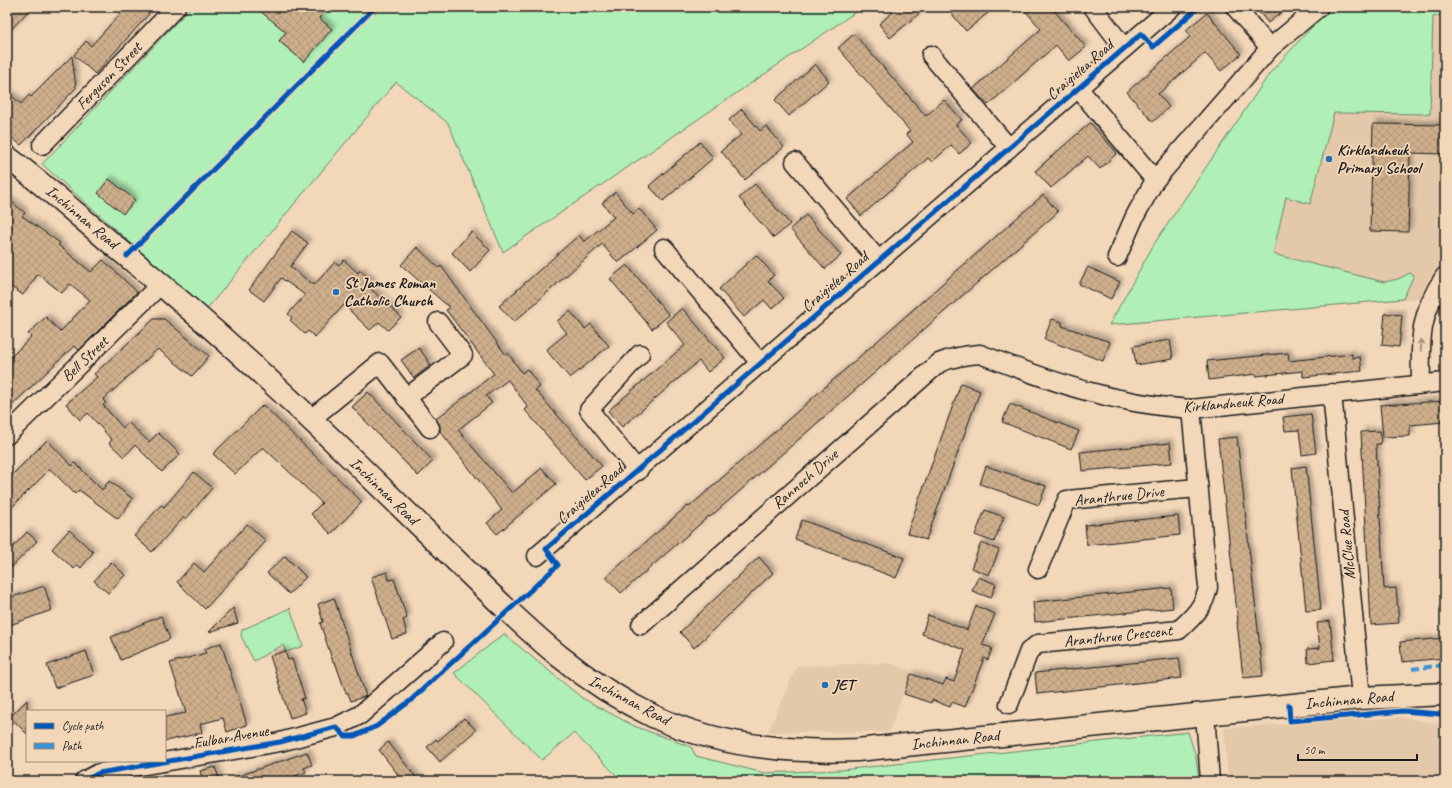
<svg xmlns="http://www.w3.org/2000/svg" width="1452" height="788" font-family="Caveat,sans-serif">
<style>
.built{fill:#e3c8a9}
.green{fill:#b0efb6;stroke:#668669}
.building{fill:url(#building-cross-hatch);stroke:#1c1c1c;filter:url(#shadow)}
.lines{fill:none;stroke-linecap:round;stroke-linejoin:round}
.minor-casing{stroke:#1c1c1c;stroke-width:21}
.major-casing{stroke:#1c1c1c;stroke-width:25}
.minor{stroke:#f2d7b9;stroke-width:18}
.major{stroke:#f2d7b9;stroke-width:22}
.quiet{stroke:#3a94d4;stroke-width:4;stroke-dasharray:8 4;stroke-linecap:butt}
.cycleway-casing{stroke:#f2d7b9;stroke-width:8}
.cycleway{stroke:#0057b8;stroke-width:5}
.oneway{stroke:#928372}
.poi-dot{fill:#1f6fb2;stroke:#f2d7b9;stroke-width:1.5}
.labels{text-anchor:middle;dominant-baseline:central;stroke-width:3.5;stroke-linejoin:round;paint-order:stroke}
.street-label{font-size:16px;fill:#1c1c1c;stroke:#f2d7b9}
.poi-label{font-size:16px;font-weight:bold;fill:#1c1c1c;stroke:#f2d7b9;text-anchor:start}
</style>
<defs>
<pattern id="building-cross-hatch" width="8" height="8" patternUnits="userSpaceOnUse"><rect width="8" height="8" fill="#ceaf8c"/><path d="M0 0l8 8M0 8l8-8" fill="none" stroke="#b09678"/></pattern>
<filter id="shadow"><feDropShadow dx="3.5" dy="-3.5" stdDeviation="2" flood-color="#0004"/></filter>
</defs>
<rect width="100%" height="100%" fill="#f2d7b9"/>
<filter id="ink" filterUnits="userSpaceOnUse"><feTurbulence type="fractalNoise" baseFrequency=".025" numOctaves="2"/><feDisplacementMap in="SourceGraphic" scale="8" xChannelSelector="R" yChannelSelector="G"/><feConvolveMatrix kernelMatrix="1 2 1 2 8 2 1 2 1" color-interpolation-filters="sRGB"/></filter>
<g filter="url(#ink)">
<g class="built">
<path d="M1330,7H1445V257L1429,279L1420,298L1109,325L1154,244L1270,73Z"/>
<path d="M888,663L911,671L889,732H768L797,666Z"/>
<path d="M1401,717L1445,725V781H1228L1224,728Z"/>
</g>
<g class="green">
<path d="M191,7H863L503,252L448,123L396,82L206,310L42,164Z"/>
<path d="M1330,7H1445V14L1433,17L1430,114L1334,113L1310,204L1286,197L1273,254L1384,282L1398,279L1410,273L1414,275L1403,299L1109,325L1154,244L1270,73Z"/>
<path d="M290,608L303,646L286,652L283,645L254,661L241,636L242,630Z"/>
<path d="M504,634L582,698L634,726L691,747L696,756L764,773L841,770L1188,732L1196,757L1199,781H622L574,733L542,760L454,673Z"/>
</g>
<g class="building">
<path d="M7,7H32L7,34Z"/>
<path d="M126,7H141L149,14L95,74L74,55L86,41L91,46Z"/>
<path d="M255,7H315L323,14L319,18L332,29L304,62L279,41L286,32Z"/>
<path d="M899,7H927L890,38L879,24Z"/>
<path d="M946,7H995L966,31Z"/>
<path d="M1022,7H1051L1086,47L1069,61L1056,45L988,105L973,89L1041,29Z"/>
<path d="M1255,7H1288L1268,23Z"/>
<path d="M1207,13L1241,54L1221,71L1205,53L1158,94L1169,107L1153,122L1127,92L1191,36L1186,30Z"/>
<path d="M854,34L926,116L944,100L962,120L956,125L972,143L959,154L951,145L932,162L928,158L861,216L847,199L913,142L906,134L910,131L838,48Z"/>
<path d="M72,56L76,88L21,145L7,134V92L21,104L29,95L31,97Z"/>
<path d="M815,64L829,81L789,116L775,100Z"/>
<path d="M742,109L760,131L766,126L784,147L745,180L721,151L741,135L729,120Z"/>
<path d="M1090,123L1117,153L1100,169L1088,156L1051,188L1035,171Z"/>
<path d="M1373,124L1445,125V154L1410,153L1408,232L1370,231Z"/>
<path d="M700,142L713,158L663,201L649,186Z"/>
<path d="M109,179L135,200L123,214L98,193Z"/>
<path d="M755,184L790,224L774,238L739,198Z"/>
<path d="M615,192L633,214L639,209L657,230L618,263L602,244L514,322L499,306L579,235L584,242L614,217L602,203Z"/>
<path d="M1043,195L1058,212L710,517L709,516L621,593L606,577L687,506L689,507Z"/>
<path d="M7,198L25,213L22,216L60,243L58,245L91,272L103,260L137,292L79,350L74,346L7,410V361L31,337L28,334L46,317L60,332L90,300L70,284L62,293L38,274L23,295L7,284Z"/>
<path d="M806,215L841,255L825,269L790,229Z"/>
<path d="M292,231L308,243L290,267L314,285L335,262L339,265L344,260L358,273L360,270L373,282L369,287L401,317L388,330L379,322L370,330L344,305L315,337L308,331L305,334L290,320L292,318L288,314L305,295L281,278L264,301L249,290Z"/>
<path d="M471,232L490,250L470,272L452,253Z"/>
<path d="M417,247L439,268L441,266L506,355L508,353L522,373L527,369L540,387L535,390L602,466L585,480L525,410L528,407L508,380L486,396L492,403L458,430L512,493L542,468L556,484L497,534L487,523L502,510L440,431V426L436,419L494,374L446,310L450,308L401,265Z"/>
<path d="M756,255L774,275L768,281L784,298L772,309L764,300L744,317L719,289Z"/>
<path d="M627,265L669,315L652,329L610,279Z"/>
<path d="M1088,267L1120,282L1111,299L1079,284Z"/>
<path d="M682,308L725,358L708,372L699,361L622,427L608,411L685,345L666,322Z"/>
<path d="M570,311L585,329L591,324L609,346L570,378L546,350L567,333L557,321Z"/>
<path d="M1385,313L1402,315L1399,347L1382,345Z"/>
<path d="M154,319H164L209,356L192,376L158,349L103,400L106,403L103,405L123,428L128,422L149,442L158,433L180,454L162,472L135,445L124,457L109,443L112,440L88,413L80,420L66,404L97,377L94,374Z"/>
<path d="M1052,319L1062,322V326L1110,342L1103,361L1044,339Z"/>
<path d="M1170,340L1173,359L1136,365L1133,346Z"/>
<path d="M419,348L431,365L414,378L401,360Z"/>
<path d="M1288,353L1289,361L1352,354V358L1360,357L1362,371L1303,377V371L1256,376V374L1209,380L1207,361Z"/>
<path d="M961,383L980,391L926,540L907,533Z"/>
<path d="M368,392L433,461L418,476L352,407Z"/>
<path d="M1445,401V422L1410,425V436L1383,437L1380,405Z"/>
<path d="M1010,404L1079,431L1071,449L1002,422Z"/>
<path d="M263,405L362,502L331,534L311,514L322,503L263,447L235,474L213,454Z"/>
<path d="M1311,414L1316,453L1302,455L1299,430L1285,431L1283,417Z"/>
<path d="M1380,431L1381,444H1376L1384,589L1396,588L1399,623L1371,625L1361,432Z"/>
<path d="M1237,437L1263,676L1243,678L1237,622H1238L1218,439Z"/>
<path d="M47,440L72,466L75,463L102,490L109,481L133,499L118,519L79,490L75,494L50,469L7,512V480Z"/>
<path d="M1170,443L1172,463L1082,471L1080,452Z"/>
<path d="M986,466L1046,486L1039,505L980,484Z"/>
<path d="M1306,466L1321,610L1306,611L1292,468Z"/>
<path d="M194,472L212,488L186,519L184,517L152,552L134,536L161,505L164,507Z"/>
<path d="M985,510L1004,517L994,542L975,535Z"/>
<path d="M1178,516L1180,535L1087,545L1085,525Z"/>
<path d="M802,520L904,558L896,578L795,539Z"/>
<path d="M247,524L266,541L205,609L177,582L194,563L204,572Z"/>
<path d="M69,530L93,552L81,568L78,565L74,569L52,549Z"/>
<path d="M27,532L37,541L7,572V553Z"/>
<path d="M981,543L999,550L989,575L971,568Z"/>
<path d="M285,556L306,577L289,594L267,573Z"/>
<path d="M759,557L773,573L694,648L680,632Z"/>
<path d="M111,562L125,575L108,593L94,581Z"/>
<path d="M387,572L389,580L394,579L407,618L403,620L407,634L392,639L371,577Z"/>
<path d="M978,577L996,584L991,598L972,591Z"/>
<path d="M44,586L52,610L7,626V599Z"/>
<path d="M1171,588L1173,608L1035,622L1033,602Z"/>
<path d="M334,598L366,696L351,701L348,693H346L335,662H333L320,623L323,622L318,604Z"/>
<path d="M976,606L995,614L982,645L992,648L988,660L984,658L965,707L952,702L950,707L932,700L931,703L904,694L911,674L943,685L946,679L954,682L965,650L922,634L928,615L967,630Z"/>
<path d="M233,608L238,623L209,632Z"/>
<path d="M161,616L170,639L121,660L111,637Z"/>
<path d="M1330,621L1334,660L1308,663L1307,649L1320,648L1317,623Z"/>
<path d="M1445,638V658L1402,662L1400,642Z"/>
<path d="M221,643L247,725L227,732L223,718L200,724L202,733L165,741V717L186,713L170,663L206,653L204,649Z"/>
<path d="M86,651L94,675L55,688L47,665Z"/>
<path d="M285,651L288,660L292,659L305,698L301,699L306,713L290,718L270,656Z"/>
<path d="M1179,658L1182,678L1037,694L1035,673Z"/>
<path d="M27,700V734L10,717Z"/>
<path d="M464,718L476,730L440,762L427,747L436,739L438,741Z"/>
<path d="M388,742L419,781H403L379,750Z"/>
<path d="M307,752L312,765L304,768L306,772L282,781H231L230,779Z"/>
<path d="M215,767L220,781H203L200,771Z"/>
</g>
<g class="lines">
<g class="minor-casing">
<g id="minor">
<path d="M1093,7L1124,48"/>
<path d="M1235,7L1270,48"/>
<path d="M931,55L1009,148"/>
<path d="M1078,88L1155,180"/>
<path d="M42,145L176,7"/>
<path d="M795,162L879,261"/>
<path d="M664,248L761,364"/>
<path d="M1117,257L1135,216L1155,180L1270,48L1319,7"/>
<path d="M1421,384C1420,341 1419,313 1445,276"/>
<path d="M1332,393L1361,698"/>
<path d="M406,398L463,355L438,322"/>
<path d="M311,419L380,363L430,428"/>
<path d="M7,435L162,283"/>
<path d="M638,471L589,410L640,354"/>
<path d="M537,556L1172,7"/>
<path d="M1038,569L1067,500L1197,488"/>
<path d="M641,625L939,363C953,357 965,355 980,354C1053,382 1112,404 1191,409L1445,382"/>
<path d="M1009,704L1029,651L1038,644L1179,630C1193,617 1205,606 1208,587L1191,409"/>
<path d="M1205,714L1210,781"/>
<path d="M84,781L99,773L280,742L336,727L360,715L443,642"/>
</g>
</g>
<g class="major-casing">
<path id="major" d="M7,157C49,188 86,223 127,256C205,320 280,389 353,460C395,501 437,542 479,583C535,637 582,682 653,716C716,746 788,753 857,750L1361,698L1445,694"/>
</g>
<use href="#minor" class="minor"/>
<use href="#major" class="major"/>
<path class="quiet" d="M1412,669L1445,665"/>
<g class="cycleway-casing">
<g id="cycleway">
<path d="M127,256L375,7"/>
<path d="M1289,705L1290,721L1403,711L1440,714L1445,716"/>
<path d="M84,781L99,773L280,742L336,727L345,736H354L377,726L410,701L558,565L546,549L1141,34L1153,47L1199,7"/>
</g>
</g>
<use href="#cycleway" class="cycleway"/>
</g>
<defs><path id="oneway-shaft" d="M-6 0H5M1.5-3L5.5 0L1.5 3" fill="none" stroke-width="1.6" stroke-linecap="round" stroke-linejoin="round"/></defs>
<use class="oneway" href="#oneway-shaft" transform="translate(1421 345) rotate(-89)"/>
</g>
<g class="poi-dot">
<circle cx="1329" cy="159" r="4"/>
<circle cx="336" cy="292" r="4"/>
<circle cx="825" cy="685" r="4"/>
</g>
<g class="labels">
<g class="street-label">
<text transform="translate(1080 70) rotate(-41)">Craigielea Road</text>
<text transform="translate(109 76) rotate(-46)">Ferguson Street</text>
<text transform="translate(82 217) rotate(40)">Inchinnan Road</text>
<text transform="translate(835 282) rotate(-41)">Craigielea Road</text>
<text transform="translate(85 359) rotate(-44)">Bell Street</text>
<text transform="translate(1233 403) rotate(-5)">Kirklandneuk Road</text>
<text transform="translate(805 479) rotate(-41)">Rannoch Drive</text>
<text transform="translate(384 491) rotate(44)">Inchinnan Road</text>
<text transform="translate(590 494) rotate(-41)">Craigielea Road</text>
<text transform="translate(1119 496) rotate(-6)">Aranthrue Drive</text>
<text transform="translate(1347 545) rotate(-95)">McClue Road</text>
<text transform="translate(1118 636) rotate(-6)">Aranthrue Crescent</text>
<text transform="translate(629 700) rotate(28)">Inchinnan Road</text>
<text transform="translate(1349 700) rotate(-5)">Inchinnan Road</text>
<text transform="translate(231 737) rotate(-10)">Fulbar Avenue</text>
<text transform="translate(955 740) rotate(-6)">Inchinnan Road</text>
</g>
<g class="poi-label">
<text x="1337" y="150">Kirklandneuk<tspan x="1337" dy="18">Primary School</tspan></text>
<text x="344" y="283">St James Roman<tspan x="344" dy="18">Catholic Church</tspan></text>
<text x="833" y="685">JET</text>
</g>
</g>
<rect width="1452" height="788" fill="none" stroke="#f2d7b9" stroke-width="24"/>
<rect x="12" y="12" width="1428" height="764" fill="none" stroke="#1c1c1c" stroke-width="1.5" filter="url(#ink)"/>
<rect x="26" y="710" width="140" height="52" fill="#f2d7b9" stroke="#9c8c7a"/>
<rect x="34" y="723" width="20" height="6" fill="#0057b8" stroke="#9c8c7a"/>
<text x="62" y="730" font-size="12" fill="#1c1c1c">Cycle path</text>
<rect x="34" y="743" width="20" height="6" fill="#3a94d4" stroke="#9c8c7a"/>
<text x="62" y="750" font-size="12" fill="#1c1c1c">Path</text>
<path d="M1298 754v6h119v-6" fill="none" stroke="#1c1c1c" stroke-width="2"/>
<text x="1304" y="754" font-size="12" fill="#1c1c1c" stroke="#f2d7b9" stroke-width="3" paint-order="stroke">50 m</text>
</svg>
